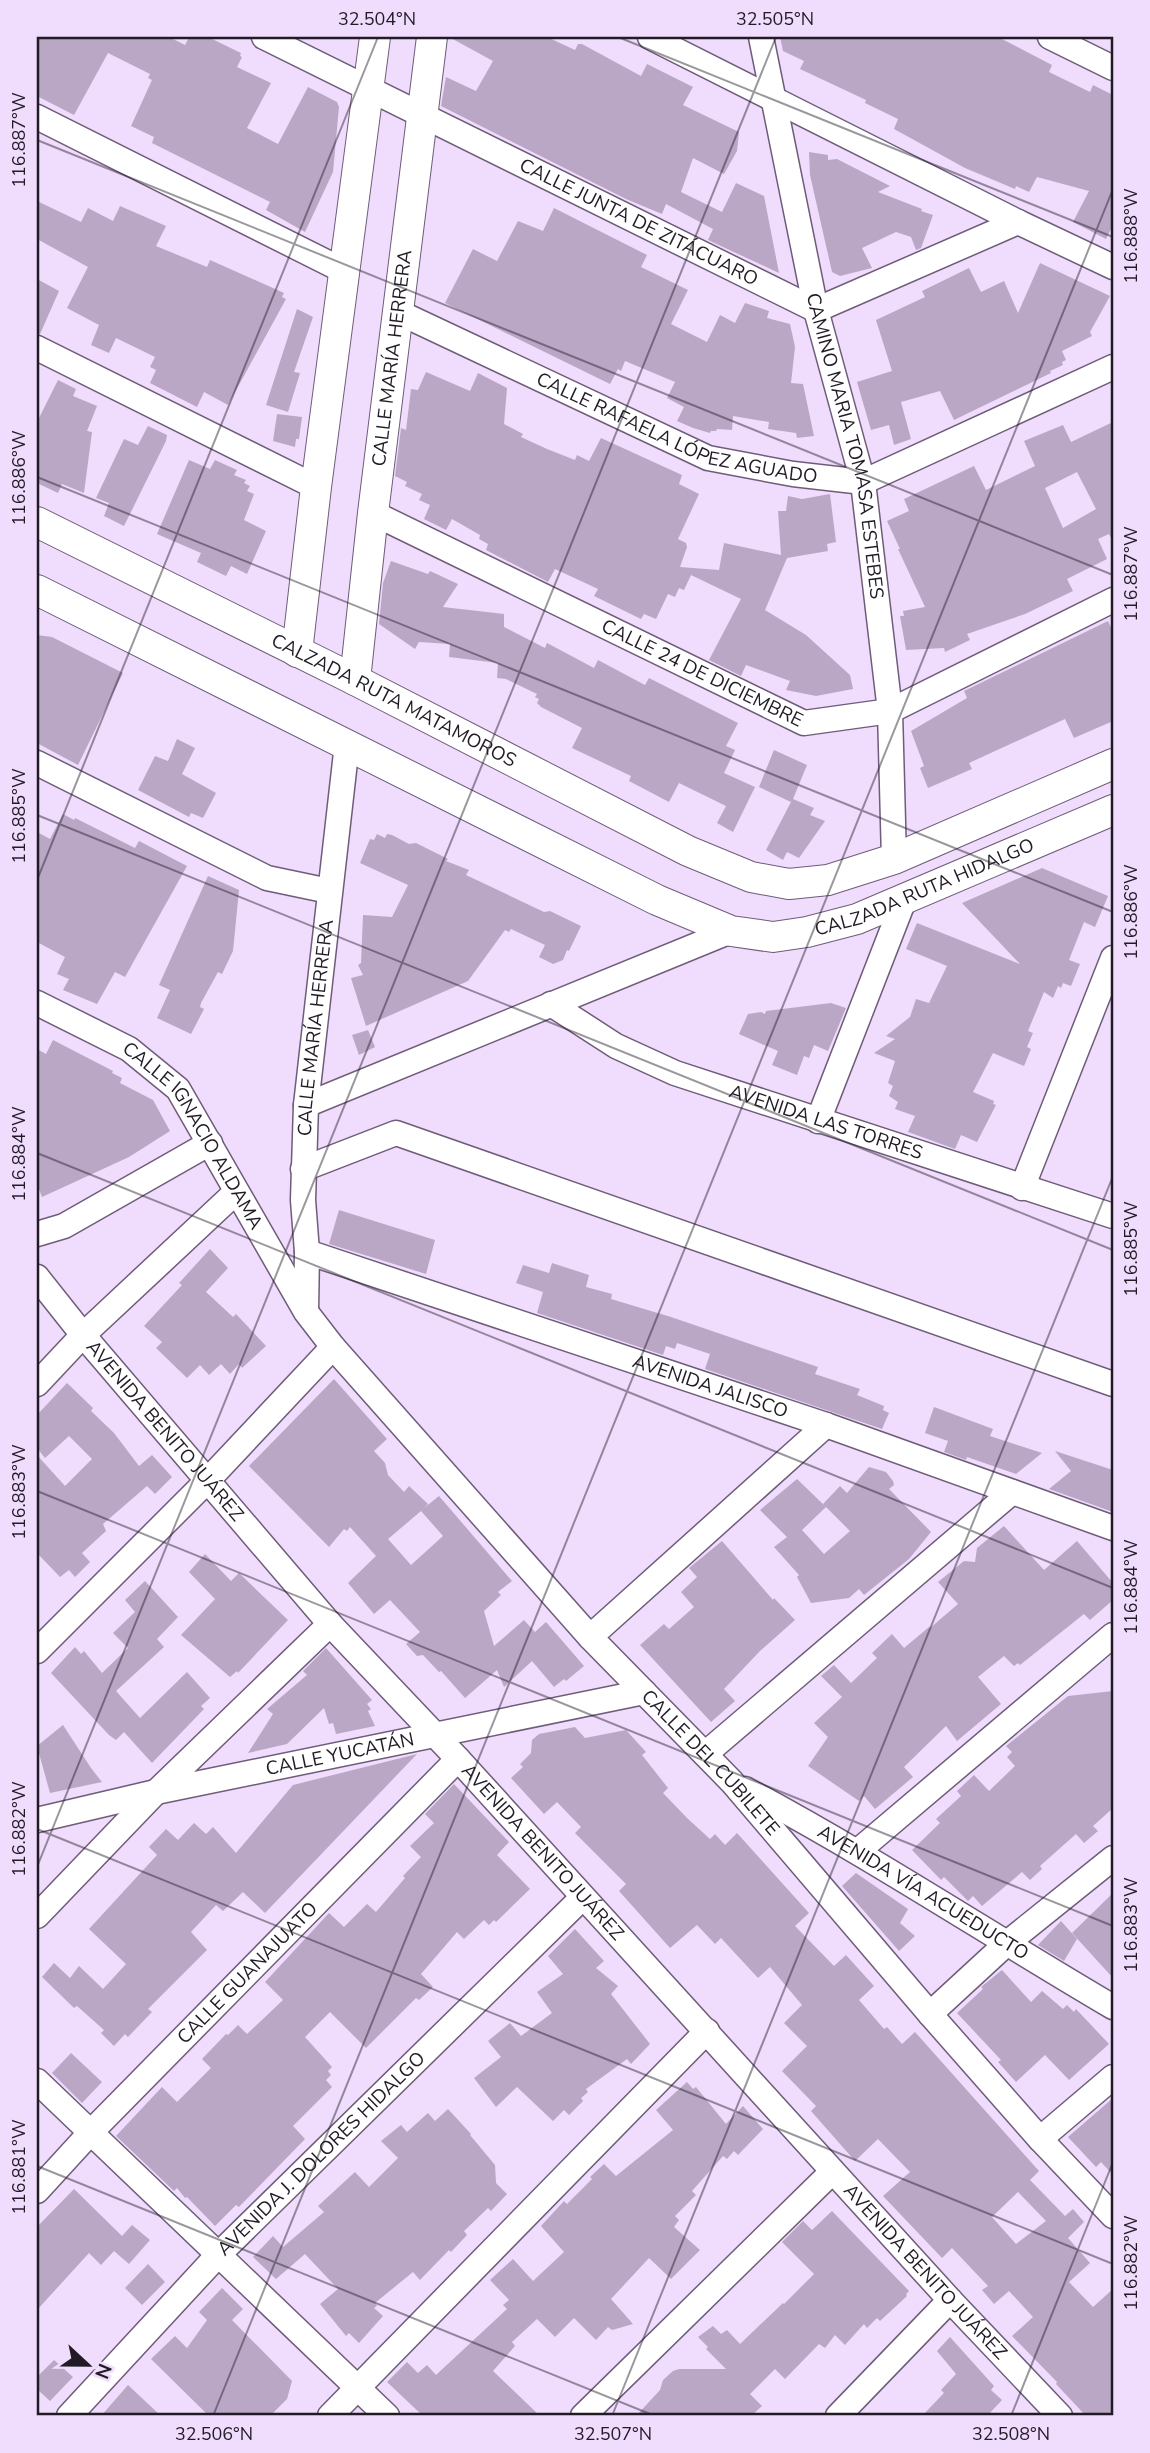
<svg xmlns="http://www.w3.org/2000/svg" width="1150" height="2453" font-family="'Nunito Sans',sans-serif">
<style>
.building{fill:#baa7c6;fill-rule:evenodd}
.lines{fill:none;stroke-linecap:round;stroke-linejoin:round}
.minor-casing{stroke:#6e5c79;stroke-width:27}
.major-casing{stroke:#6e5c79;stroke-width:32}
.minor{stroke:#fff;stroke-width:24}
.major{stroke:#fff;stroke-width:30}
.ticks{fill:none;stroke:#221b26;stroke-width:2;stroke-opacity:0.45}
.labels{text-anchor:middle;dominant-baseline:central;stroke-width:5;stroke-linejoin:round;paint-order:stroke}
.street-label{font-size:19px;fill:#221b26;stroke:#f0dcfd}
.neatline{fill:none;stroke:#221b26;stroke-width:2.5}
.ticks-label{font-size:18px;text-anchor:middle;fill:#221b26}
</style>
<rect width="100%" height="100%" fill="#f0dcfd"/>
<g class="building">
<path d="M37,37H169L185,45L189,37H208L241,53L240,56L242,57L237,67L271,83L247,128L278,144L308,87L337,102L339,107L333,172L305,232L266,210L270,202L152,143L154,137L131,126L152,80L148,78L150,74L108,53L74,115L37,96Z"/>
<path d="M449,37H547L575,50L578,44H582L641,76L647,64L693,87L683,105L739,132L737,151L724,174L693,158L681,192L722,212L736,183L764,196L779,273L708,240L713,229L666,204L662,214L626,199L441,106L446,77L476,91L493,61Z"/>
<path d="M780,37H998L1052,65L1049,72L1090,92L1093,85L1113,95V225L1106,239L1073,222L1089,191L1037,177L1029,192L1016,186L1015,189L965,168L894,129L898,119L865,103L866,100L800,69L804,61L783,51Z"/>
<path d="M809,152L828,155V160L837,159L890,186L878,192L922,209L921,211L933,215L921,248L916,250L911,237L896,232L862,248L872,268L840,276L832,272L810,175Z"/>
<path d="M37,201L81,222L88,208L113,221L120,206L166,226L156,246L207,267L210,260L284,293L282,297L286,299L228,405L204,392L197,407L150,383L156,370L150,367L155,357L116,338L109,353L91,345L99,325L67,308L88,267L37,239Z"/>
<path d="M554,208L647,255L641,267L688,290L671,324L707,342L720,315L735,323L745,303L769,311L767,318L790,324L795,347L791,383L803,384L814,436L797,438L796,433L768,429L769,422L733,416L732,430L717,429L716,431H711L710,433L693,428L677,421L684,407L667,398L675,382L625,361L621,371L618,369L610,384L445,303L473,249L497,261L518,221L543,231Z"/>
<path d="M1040,263L1110,296L1090,332L1092,336L1062,351L1066,360L1062,362L1063,365L1050,371L1051,373L954,420L940,391L901,402L911,439L894,445L889,425L871,430L857,382L892,371L876,320L925,297L922,291L969,268L981,292L1004,281L1018,313Z"/>
<path d="M37,279L59,291L40,334L37,333Z"/>
<path d="M297,309L313,317L294,372L300,373L288,412L266,405Z"/>
<path d="M426,372L470,391L478,373L507,388L504,424L523,434L521,437L547,449L575,460L577,455L589,461L601,438L682,475L679,484L699,494L678,539L686,543L687,547L680,567L719,570L724,543L781,555L778,511H786L788,496L802,499L830,494L836,542L827,544L828,551L787,558L765,610L806,635L850,675L853,689L816,696L786,690L790,681L746,665L741,676L709,660L741,599L691,575L684,590L679,588L675,597L668,594L656,619L644,614L641,619L594,596L598,589L555,569L548,582L486,550L488,544L479,539L480,535L452,519L446,530L424,519L430,505L419,500L422,494L405,486L407,482L395,476L401,428L406,430L411,389L418,390Z"/>
<path d="M58,380L76,389L73,396L97,406L87,431L92,432L84,493L62,484L58,493L37,483V422Z"/>
<path d="M277,414L302,417L299,439H296L295,447L273,441Z"/>
<path d="M1113,422V542L1109,534L1098,539L1107,559L1067,579L1073,591L1025,614L967,634L970,640L945,652L944,648L906,650L900,616H904L903,611L925,607L898,549H900L887,521L909,511L904,499L974,466L986,490L1035,466L1024,441L1063,425L1071,442ZM1077,472L1096,509L1063,528L1045,488Z"/>
<path d="M148,426L167,435L166,441L124,526L104,516L109,503L96,498L124,439L138,445Z"/>
<path d="M189,460L210,469L215,460L237,470L234,475L246,480L244,483L250,486L247,491L254,494L244,520L266,531L247,574L231,566L226,576L197,562L201,553L157,534Z"/>
<path d="M391,561L428,574L430,571L458,584L443,607L504,614V627L545,648L547,643L594,668L598,660L645,685L649,678L738,723L726,746L735,750L724,773L755,787L733,832L717,823L726,806L679,783L669,802L629,781L631,776L572,748L582,728L541,707L537,703L539,699L535,697L537,694L506,679L497,678L498,663L449,657L450,644L419,642L415,649L379,624L383,583Z"/>
<path d="M1108,621L1113,632V721L1074,738L1065,719L969,763L972,769L928,788L920,768L924,766L911,731L967,698L964,691Z"/>
<path d="M37,635L52,637L123,673L78,765L37,743Z"/>
<path d="M177,739L195,748L182,774L216,793L203,818L191,813L189,817L138,790L155,756L168,761Z"/>
<path d="M774,750L807,765L793,799L814,808L810,815L825,821L799,858L787,852L783,860L766,850L791,802L759,787Z"/>
<path d="M63,814L74,820L75,818L135,848L139,841L187,866L125,977L115,972L97,1004L63,990L69,979L57,974L65,957L37,942V832L50,839Z"/>
<path d="M377,834L385,838L387,834L392,835L409,844L416,843L448,859L446,861L469,870L466,875L544,912L550,911L581,926L569,951L567,950L563,960L553,964L539,957L545,945L511,929L509,932L505,930L468,981L366,1026L351,978L363,975L358,965L361,963L363,915L392,917L408,885L360,863L370,839L374,840Z"/>
<path d="M1042,868L1108,896L1095,927L1084,922L1069,960L1080,964L1071,986L1063,983L1061,988L1058,986L1053,998L1044,992L1028,1031L1033,1033L1027,1047L1031,1049L1024,1066L993,1053L973,1092L994,1101L993,1104L996,1105L977,1142L961,1135L955,1149L908,1132L915,1116L895,1109L898,1102L889,1096L893,1086L888,1083L895,1061L874,1053L895,1039L886,1036L910,1017L916,999L929,1003L947,966L906,949L917,923L1020,964L962,903Z"/>
<path d="M208,876L239,890L233,951L222,974L218,972L201,1003L200,1007L204,1009L191,1034L157,1018L170,990L159,985Z"/>
<path d="M831,1003L846,1008L828,1051L814,1045L809,1058L804,1056L797,1075L772,1065L778,1051L739,1034L748,1014L761,1012L765,1014L766,1011Z"/>
<path d="M368,1030L375,1047L359,1055L352,1035Z"/>
<path d="M53,1040L113,1071L112,1073L122,1078L120,1083L153,1100L170,1131L129,1157L42,1197L37,1184V1049L46,1054Z"/>
<path d="M339,1210L435,1240L426,1274L329,1244Z"/>
<path d="M210,1249L228,1268L206,1292L233,1317L236,1314L266,1346L242,1368L239,1364L230,1374L221,1364L209,1375L200,1365L187,1378L156,1348L162,1342L144,1326L182,1285L179,1283Z"/>
<path d="M552,1263L589,1275L586,1287L612,1294L611,1299L671,1317L818,1367L815,1374L860,1389L857,1395L884,1406L883,1410L889,1413L882,1429L705,1369L710,1354L677,1343L675,1349L666,1346L663,1355L537,1313L543,1292L516,1283L523,1265L549,1273Z"/>
<path d="M334,1379L387,1439L374,1451L385,1463L388,1475L404,1492L409,1486L428,1504L424,1508L439,1496L512,1581L498,1592L501,1595L484,1611L494,1646L524,1620L535,1632L546,1622L584,1666L566,1681L564,1679L554,1687L532,1661L504,1687L497,1670L465,1698L441,1671L439,1672L423,1655L417,1656L406,1644L420,1632L390,1600L374,1614L348,1583L376,1556L350,1527L347,1531L344,1529L329,1547L249,1466ZM421,1511L443,1536L411,1565L388,1539Z"/>
<path d="M67,1383L93,1408L91,1411L114,1433L139,1466L152,1455L172,1477L155,1494L147,1486L103,1524L106,1531L82,1553L90,1562L75,1577L69,1570L60,1577L37,1553V1455L65,1486L92,1459L69,1436L45,1458L37,1448V1415Z"/>
<path d="M934,1407L993,1429L990,1436L1042,1453L1016,1474L967,1457L966,1460L944,1452L948,1441L925,1433Z"/>
<path d="M1055,1451L1113,1470V1512L1049,1489L1071,1471Z"/>
<path d="M869,1467L886,1472L893,1481L894,1485L889,1489L931,1532L909,1559L864,1595L859,1589L849,1598L811,1603L797,1577L799,1575L774,1547L787,1537L760,1510L797,1479L826,1507L802,1530L824,1554L850,1531L823,1504L840,1486L847,1493Z"/>
<path d="M1004,1526L1044,1570L1077,1541L1113,1583V1600L1090,1620L1084,1614L1020,1665L1018,1663L1014,1666L1004,1656L978,1677L1001,1704L957,1741L946,1726L904,1767L913,1777L875,1809L864,1796L859,1801L808,1766L828,1737L814,1723L842,1697L821,1676L834,1665L851,1683L877,1658L872,1653L892,1634L904,1648L929,1627L930,1628L958,1604L938,1582L964,1561L975,1562L977,1548Z"/>
<path d="M722,1541L773,1600L774,1598L795,1620L760,1651L724,1689L735,1701L711,1722L640,1645L664,1624L669,1629L694,1607L681,1592L697,1577L689,1568Z"/>
<path d="M205,1554L231,1581L239,1573L288,1620L238,1673L237,1671L230,1677L181,1635L215,1599L189,1572Z"/>
<path d="M145,1581L178,1617L157,1639L164,1647L116,1691L140,1718L187,1672L210,1698L201,1706L204,1709L152,1763L124,1732L116,1740L109,1735L51,1673L75,1647L81,1654L84,1651L102,1673L128,1648L113,1633L135,1612L125,1600Z"/>
<path d="M326,1648L372,1700L367,1704L371,1709L368,1711L375,1726L336,1734L333,1723L329,1724L324,1708L287,1744L248,1753L273,1714L267,1709L307,1675L303,1671Z"/>
<path d="M1113,1691V1808L1093,1826L1098,1831L1084,1843L1076,1834L1040,1866L1042,1869L1030,1880L1022,1872L982,1906L973,1896L968,1901L944,1877L941,1880L912,1850L940,1823L936,1819L961,1796L957,1791L974,1775L989,1791L1015,1766L1007,1757L1012,1752L1006,1746L1068,1696Z"/>
<path d="M63,1725L91,1768L102,1782L50,1793L37,1746Z"/>
<path d="M575,1727L585,1738L626,1730L646,1752L642,1755L668,1788L663,1793L687,1818L710,1839L715,1834L725,1845L737,1833L809,1913L795,1926L834,1966L846,1955L874,1986L859,2000L884,2029L887,2027L902,2044L915,2032L1039,2171L1030,2180L1065,2216L1073,2209L1084,2222L1068,2238L1090,2263L1069,2282L1093,2307L1113,2289V2416H1086L1056,2384L1057,2382L1012,2336L1033,2317L1009,2291L994,2304L982,2290L988,2286L952,2248L942,2258L883,2196L910,2172L878,2139L855,2161L811,2111L816,2106L782,2071L807,2046L784,2023L802,2005L770,1967L758,1978L721,1938L715,1944L697,1925L670,1948L619,1891L626,1884L575,1833L581,1827L557,1802L544,1814L511,1778L523,1767L520,1764L531,1753L532,1740L539,1734ZM1018,2192L1046,2221L1016,2244L992,2217Z"/>
<path d="M417,1754L265,1913L243,1892L223,1911L216,1905L191,1932L207,1950L148,2009L152,2012L128,2037L125,2034L114,2046L101,2033L104,2030L77,2006L74,2008L42,1977L54,1963L70,1978L79,1966L103,1989L126,1964L89,1929L157,1855L149,1847L166,1829L178,1840L194,1823L206,1834L213,1827L236,1853L293,1785Z"/>
<path d="M454,1784L509,1842L497,1855L530,1889L496,1922L494,1920L489,1925L484,1920L464,1939L457,1932L421,1974L433,1987L419,2000L416,1998L366,2048L330,2012L305,2037L332,2067L328,2071L331,2075L326,2080L332,2087L293,2126L305,2139L239,2207L236,2205L215,2226L187,2197L185,2198L177,2188L174,2191L116,2136L162,2087L177,2102L211,2068L202,2059L226,2034L228,2035L238,2025L247,2034L283,2000L265,1982L329,1913L344,1927L367,1904L376,1912L405,1878L403,1876L421,1857L410,1846L434,1823L425,1814Z"/>
<path d="M856,1873L908,1909L900,1923L915,1936L899,1951L842,1886Z"/>
<path d="M1113,1893V1978L1072,1933Z"/>
<path d="M1061,1921L1077,1939L1064,1961L1038,1945Z"/>
<path d="M575,1929L604,1961L596,1968L618,1986L611,1994L650,2044L631,2064L627,2059L586,2089L588,2092L581,2098L583,2101L569,2115L564,2110L553,2121L517,2087L496,2107L474,2078L501,2057L488,2041L510,2023L521,2036L552,2013L537,1992L563,1974L548,1956Z"/>
<path d="M1002,1970L1031,2002L1042,1991L1063,2009L1067,2005L1074,2012L1076,2009L1109,2044L1069,2080L1045,2055L1016,2082L998,2062L1001,2060L957,2013L983,1989L981,1987Z"/>
<path d="M71,2053L102,2082L82,2103L52,2073Z"/>
<path d="M687,2082L693,2089L696,2087L726,2124L743,2106L763,2129L738,2155L734,2151L727,2159L723,2156L692,2191L696,2195L675,2216L679,2220L674,2227L700,2250L671,2279L649,2258L611,2299L633,2324L612,2330L608,2327L596,2340L574,2318L555,2337L537,2319L512,2342L515,2346L493,2371L540,2416H423L387,2382L407,2362L418,2373L427,2365L436,2375L507,2309L503,2305L509,2300L490,2280L513,2259L533,2281L564,2252L541,2226L564,2201L567,2204L592,2179L590,2177L604,2164L616,2176L673,2130L656,2110Z"/>
<path d="M1113,2098V2175L1101,2162L1096,2167L1068,2137Z"/>
<path d="M448,2109L471,2134L470,2135L495,2165L496,2183L507,2194L491,2211L488,2208L464,2231L467,2235L451,2252L449,2250L420,2280L413,2272L375,2303L377,2306L374,2308L383,2316L359,2343L349,2333L346,2336L320,2304L338,2289L305,2254L276,2279L253,2257L273,2236L283,2247L324,2212L318,2206L355,2172L369,2187L398,2158L381,2141L401,2125L407,2132L428,2113L435,2121Z"/>
<path d="M74,2189L122,2236L132,2225L150,2240L129,2264L114,2251L101,2265L89,2253L37,2310V2227Z"/>
<path d="M832,2211L909,2291L906,2294L907,2296L880,2321L877,2318L867,2328L864,2324L845,2345L835,2335L825,2348L819,2344L785,2379L775,2369L750,2394L762,2406L751,2416H636L660,2390L663,2380L673,2371L679,2369H726L706,2349L708,2347L698,2337L713,2326L721,2334L727,2330L740,2344L783,2303L784,2304L814,2274L782,2242L803,2221L812,2230Z"/>
<path d="M148,2264L165,2282L142,2305L125,2288Z"/>
<path d="M222,2288L243,2309L232,2320L292,2381L287,2399L270,2416H209L151,2359L175,2336L187,2348L207,2320L199,2312Z"/>
<path d="M950,2337L994,2386L991,2390L1002,2400L987,2416H922L944,2393L941,2390L956,2374L937,2351Z"/>
<path d="M54,2360L73,2377L50,2401L37,2389V2377Z"/>
<path d="M128,2385L161,2416H101Z"/>
</g>
<g class="lines">
<g class="minor-casing">
<g id="minor">
<path id="s1" d="M264,37L816,310L1018,222"/>
<path d="M650,37L1018,222L1113,267"/>
<path id="s2" d="M761,37L816,310L863,482L890,711L894,859"/>
<path d="M1050,37L1113,68"/>
<path d="M37,117L344,271"/>
<path id="s3" d="M398,312L708,458L793,474L863,482L1113,367"/>
<path d="M37,348L316,487"/>
<path id="s4" d="M373,513L804,723L890,711L1113,600"/>
<path d="M37,763L267,878L329,891"/>
<path id="s5" d="M37,1003L129,1049L178,1089L306,1312L333,1347L590,1637L732,1782L930,2014L1040,2139L1113,2216"/>
<path id="s6" d="M551,1004L616,1046L675,1073L1113,1216"/>
<path d="M306,1105L731,931"/>
<path d="M818,1121L904,900"/>
<path d="M303,1169L396,1133L1113,1384"/>
<path d="M1022,1188L1113,958"/>
<path d="M37,1234L64,1226L210,1143"/>
<path id="s7" d="M307,1252L826,1425L1113,1528"/>
<path id="s8" d="M37,1277L83,1335L330,1624L458,1759L950,2300L1060,2416"/>
<path id="s9" d="M306,1311L307,1252L303,1200L306,1105L347,744"/>
<path d="M37,1384L83,1335L236,1192"/>
<path d="M590,1637L826,1425"/>
<path d="M37,1651L208,1480L333,1347"/>
<path d="M705,1754L1012,1492"/>
<path id="s10" d="M745,1789C871,1856 990,1935 1113,2007"/>
<path id="s11" d="M37,1820L156,1792L644,1692"/>
<path d="M858,1851L1113,1635"/>
<path d="M37,1916L156,1792L330,1624"/>
<path d="M930,2014L1006,1944L1113,1858"/>
<path d="M37,2081L387,2416"/>
<path d="M1040,2139L1113,2077"/>
<path id="s12" d="M37,2191L91,2132L458,1759"/>
<path id="s13" d="M69,2416L218,2255L582,1898"/>
<path d="M330,2416L707,2031"/>
<path d="M583,2416L832,2172"/>
<path d="M838,2416L950,2300"/>
</g>
</g>
<g class="major-casing">
<g id="major">
<path id="s14" d="M37,522L355,680L688,851L751,877L789,884L828,880L894,859L1113,764"/>
<path id="s15" d="M37,590L657,900L731,931L773,937L807,932L857,919L1113,810"/>
<path d="M297,652L316,487L375,37"/>
<path id="s16" d="M355,680L373,513L432,37"/>
</g>
</g>
<use href="#minor" class="minor"/>
<use href="#major" class="major"/>
</g>
<path class="ticks" d="M618,37L1113,237M37,140L1113,575M37,477L1113,912M37,815L1113,1250M37,880L378,37M37,1153L1113,1588M37,1491L1113,1926M37,1829L1113,2264M37,1867L776,37M37,2166L655,2416M213,2416L1113,189M612,2416L1113,1176M1011,2416L1113,2162"/>
<g class="labels">
<g class="street-label">
<text stroke="none"><textPath href="#s1" startOffset="418">CALLE JUNTA DE ZITÁCUARO</textPath></text>
<text stroke="none"><textPath href="#s16" startOffset="324">CALLE MARÍA HERRERA</textPath></text>
<text stroke="none"><textPath href="#s3" startOffset="304">CALLE RAFAELA LÓPEZ AGUADO</textPath></text>
<text stroke="none"><textPath href="#s2" startOffset="418">CAMINO MARIA TOMASA ESTEBES</textPath></text>
<text stroke="none"><textPath href="#s4" startOffset="366">CALLE 24 DE DICIEMBRE</textPath></text>
<text stroke="none"><textPath href="#s14" startOffset="399">CALZADA RUTA MATAMOROS</textPath></text>
<text stroke="none"><textPath href="#s15" startOffset="976">CALZADA RUTA HIDALGO</textPath></text>
<text stroke="none"><textPath href="#s9" startOffset="284">CALLE MARÍA HERRERA</textPath></text>
<text stroke="none"><textPath href="#s6" startOffset="301">AVENIDA LAS TORRES</textPath></text>
<text stroke="none"><textPath href="#s5" startOffset="212">CALLE IGNACIO ALDAMA</textPath></text>
<text stroke="none"><textPath href="#s7" startOffset="425">AVENIDA JALISCO</textPath></text>
<text stroke="none"><textPath href="#s8" startOffset="200">AVENIDA BENITO JUÁREZ</textPath></text>
<text stroke="none"><textPath href="#s11" startOffset="310">CALLE YUCATÁN</textPath></text>
<text stroke="none"><textPath href="#s5" startOffset="1029">CALLE DEL CUBILETE</textPath></text>
<text stroke="none"><textPath href="#s8" startOffset="766">AVENIDA BENITO JUÁREZ</textPath></text>
<text stroke="none"><textPath href="#s10" startOffset="206">AVENIDA VÍA ACUEDUCTO</textPath></text>
<text stroke="none"><textPath href="#s12" startOffset="303">CALLE GUANAJUATO</textPath></text>
<text stroke="none"><textPath href="#s13" startOffset="364">AVENIDA J. DOLORES HIDALGO</textPath></text>
<text stroke="none"><textPath href="#s8" startOffset="1334">AVENIDA BENITO JUÁREZ</textPath></text>
</g>
</g>
<rect width="1150" height="2453" fill="none" stroke="#f0dcfd" stroke-width="77"/>
<g transform="translate(88 2365) rotate(112)" stroke="#f0dcfd" stroke-width="5" paint-order="stroke">
<path d="M0-5L12 26L0 18L-12 26Z" fill="#221b26"/>
<text y="-10" font-size="19" font-weight="bold" text-anchor="middle" fill="#221b26">N</text>
</g>
<rect x="38" y="38" width="1074" height="2376" class="neatline"/>
<g class="ticks-label">
<text x="377" y="25">32.504°N</text>
<text x="775" y="25">32.505°N</text>
<text transform="translate(19 140) rotate(-90)" y="6">116.887°W</text>
<text transform="translate(1131 236) rotate(-90)" y="6">116.888°W</text>
<text transform="translate(19 478) rotate(-90)" y="6">116.886°W</text>
<text transform="translate(1131 574) rotate(-90)" y="6">116.887°W</text>
<text transform="translate(19 816) rotate(-90)" y="6">116.885°W</text>
<text transform="translate(1131 912) rotate(-90)" y="6">116.886°W</text>
<text transform="translate(19 1154) rotate(-90)" y="6">116.884°W</text>
<text transform="translate(1131 1249) rotate(-90)" y="6">116.885°W</text>
<text transform="translate(19 1492) rotate(-90)" y="6">116.883°W</text>
<text transform="translate(1131 1587) rotate(-90)" y="6">116.884°W</text>
<text transform="translate(19 1829) rotate(-90)" y="6">116.882°W</text>
<text transform="translate(1131 1925) rotate(-90)" y="6">116.883°W</text>
<text transform="translate(19 2167) rotate(-90)" y="6">116.881°W</text>
<text transform="translate(1131 2263) rotate(-90)" y="6">116.882°W</text>
<text x="214" y="2440">32.506°N</text>
<text x="613" y="2440">32.507°N</text>
<text x="1011" y="2440">32.508°N</text>
</g>
</svg>
